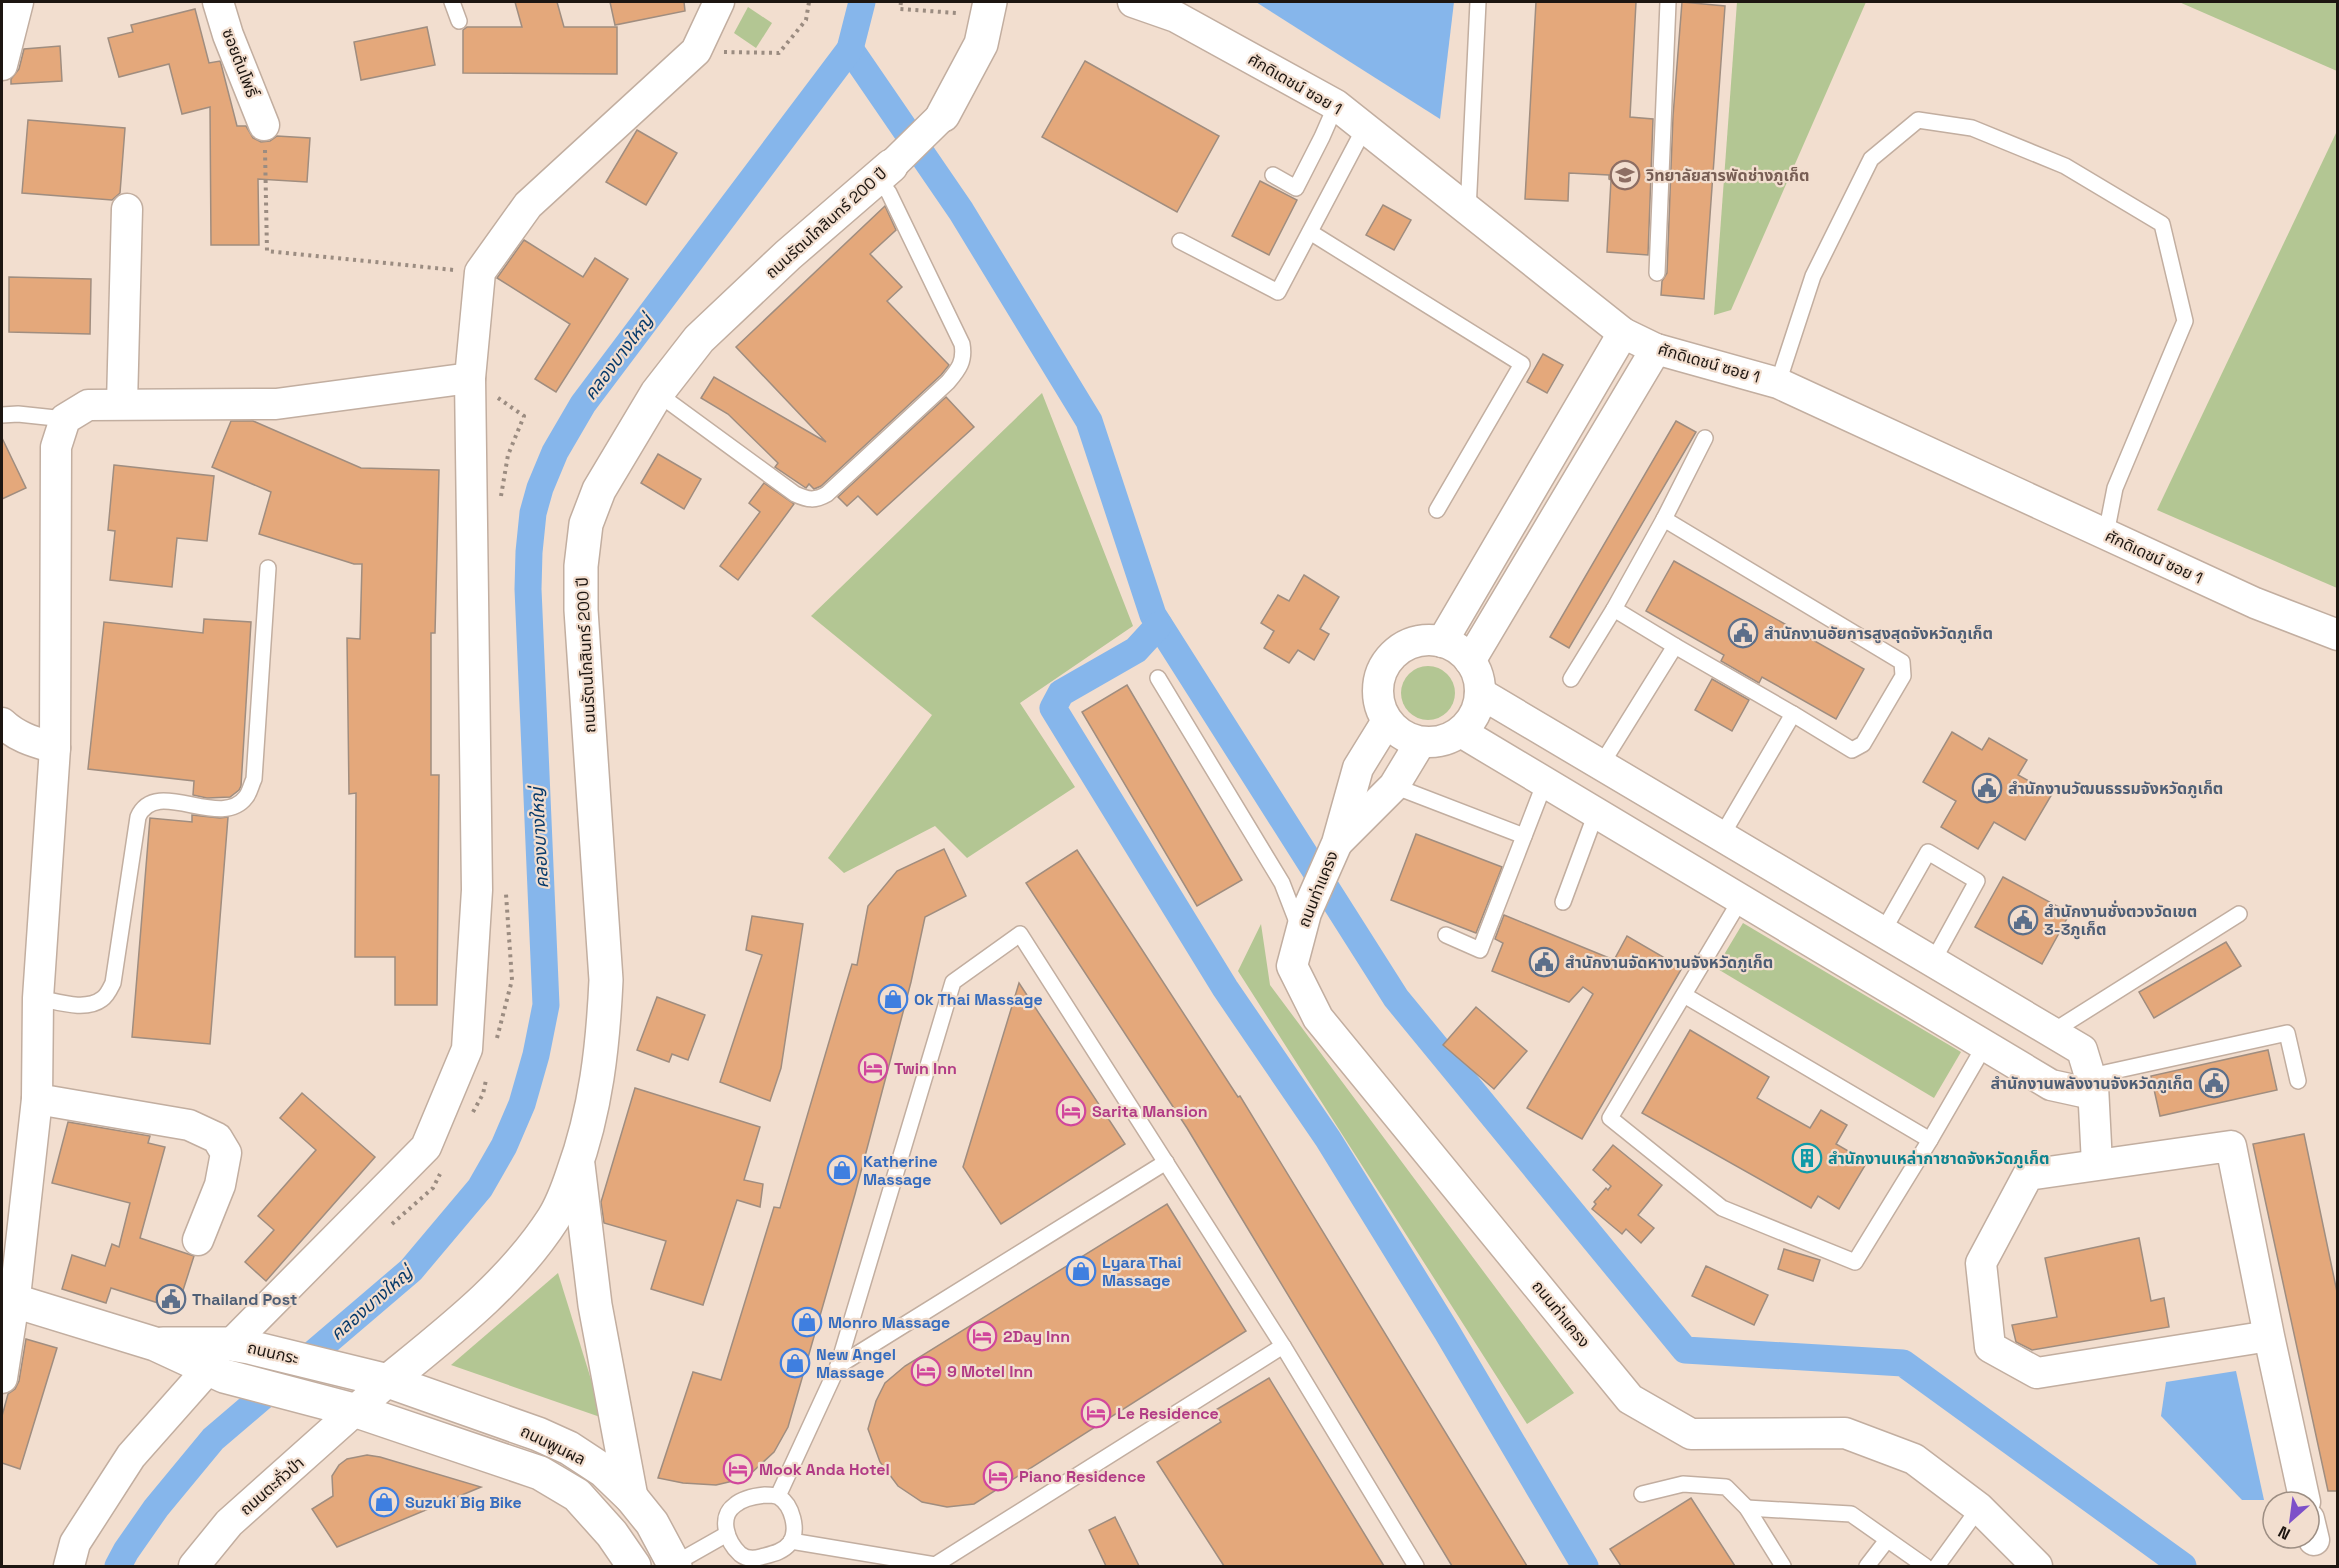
<svg xmlns="http://www.w3.org/2000/svg" width="2339" height="1568" font-family="'Space Grotesk','Noto Sans Thai',sans-serif">
<style>
.green{fill:#b3c693}
.water{fill:#86b6eb}
.lines{fill:none;stroke-linecap:round;stroke-linejoin:round}
.canal{stroke:#86b6eb;stroke-width:27}
.building{fill:#e4a87b;stroke:#a08d7f;stroke-width:1.5}
.service-casing{stroke:#c2aea0;stroke-width:18}
.minor-casing{stroke:#c2aea0;stroke-width:33}
.tertiary-casing{stroke:#c2aea0;stroke-width:36}
.secondary-casing{stroke:#c2aea0;stroke-width:36}
.path{stroke:#9b8c81;stroke-width:4;stroke-dasharray:3 4.5;stroke-linecap:butt}
.service{stroke:#fff;stroke-width:15}
.minor{stroke:#fff;stroke-width:30}
.tertiary{stroke:#fff;stroke-width:33}
.secondary{stroke:#fff;stroke-width:33}
.labels{text-anchor:middle;dominant-baseline:central;stroke-width:4.5;stroke-linejoin:round;paint-order:stroke}
.street-label{font-size:16px;fill:#1d1611;stroke:#f2decf}
.education-label{font-size:16px;font-weight:bold;fill:#785e54;stroke:#f2decf;text-anchor:start}
.service-label{font-size:16px;font-weight:bold;fill:#4e5e75;stroke:#f2decf;text-anchor:start}
.shop-label{font-size:16px;font-weight:bold;fill:#366cbe;stroke:#f2decf;text-anchor:start}
.hotel-label{font-size:16px;font-weight:bold;fill:#b23c85;stroke:#f2decf;text-anchor:start}
.culture-label{font-size:16px;font-weight:bold;fill:#0d838f;stroke:#f2decf;text-anchor:start}
.water-label{font-size:18px;font-style:italic;fill:#073a6b;stroke:#f2decf}
</style>
<rect width="100%" height="100%" fill="#f2decf"/>
<g class="green">
<path d="M1737,2H1866L1731,310L1714,315Z"/>
<path d="M2179,2H2337V71Z"/>
<path d="M748,7L772,23L756,48L734,33Z"/>
<path d="M2337,131V588L2157,510Z"/>
<path d="M1042,393L1133,626L1020,703L1075,787L967,858L935,826L844,873L828,858L932,715L811,616Z"/>
<circle cx="1428" cy="693" r="27"/>
<path d="M1743,923L1961,1052L1934,1098L1716,968Z"/>
<path d="M1261,924L1270,985L1574,1393L1527,1424L1238,971Z"/>
<path d="M558,1273L603,1418L451,1365Z"/>
</g>
<g class="water">
<path d="M1256,2H1454L1440,119Z"/>
<path d="M2236,1371L2264,1500H2242L2161,1416L2166,1382Z"/>
</g>
<g class="lines">
<g class="canal">
<path d="M850,49L961,211L1089,421L1153,615L1396,998L1685,1350L1903,1363L2183,1566"/>
<path d="M1159,625L1136,650L1061,693L1053,708L1225,988L1328,1139L1447,1332L1585,1566"/>
<path d="M118,1566L126,1551L156,1508L213,1439L411,1270L480,1188L504,1146L522,1104L536,1055L546,1005L528,589L529,552L533,513L540,488L555,452L583,404L850,49L862,2"/>
</g>
</g>
<g class="building">
<path d="M515,2H557L564,27H617V74L463,73V30L467,27H522Z"/>
<path d="M610,2H684L685,11L615,25Z"/>
<path d="M1536,2H1636L1630,117L1653,119L1648,255L1607,252L1611,180L1609,179V175L1569,173L1568,201L1525,199Z"/>
<path d="M1682,2L1725,6L1704,299L1661,295L1662,281L1667,273L1673,116Z"/>
<path d="M195,9L209,63L220,61L221,64L237,126H246L253,138L261,142L270,141L277,136L310,138L307,182L258,179L259,245H211L210,107L182,114L169,64L119,77L111,49L108,38L133,32L131,25Z"/>
<path d="M427,27L435,65L361,80L354,42Z"/>
<path d="M60,46L62,81L11,84V79L19,69L24,49Z"/>
<path d="M1085,61L1219,136L1177,212L1042,137Z"/>
<path d="M28,120L125,128L120,193L112,200L22,193Z"/>
<path d="M637,130L677,153L646,205L606,182Z"/>
<path d="M1260,181L1297,200L1269,255L1232,236Z"/>
<path d="M1383,205L1411,220L1394,250L1366,235Z"/>
<path d="M885,206L896,230L870,254L902,287L887,301L949,365L941,375L821,486L814,489L809,484L806,488L775,467L778,463L728,414L701,398L714,377L826,442L736,347Z"/>
<path d="M524,240L583,277L595,258L628,279L556,392L535,379L570,324L497,278Z"/>
<path d="M9,277L91,279L90,334L9,332Z"/>
<path d="M1543,354L1563,365L1547,393L1527,382Z"/>
<path d="M946,397L974,427L877,515L858,496L847,506L838,497Z"/>
<path d="M231,421H253L361,468L439,470L435,633H431V775H439L437,1005H395V957H355L356,793L349,794L347,638L360,639L362,564H354L259,534L271,492L212,467Z"/>
<path d="M1676,421L1696,432L1569,648L1550,637Z"/>
<path d="M2,438L26,488L2,499Z"/>
<path d="M658,454L701,479L684,509L641,483Z"/>
<path d="M114,465L214,476L207,541L177,538L172,587L110,580L115,531L108,530Z"/>
<path d="M764,483L794,504L738,580L720,566L760,512L749,503Z"/>
<path d="M1674,561L1864,669L1836,719L1762,677L1759,683L1721,661L1724,655L1646,611Z"/>
<path d="M1304,575L1339,597L1320,629L1329,634L1314,660L1298,650L1289,663L1264,648L1274,631L1261,623L1278,595L1289,601Z"/>
<path d="M204,619L251,622L241,786L239,790L230,797L207,798L193,795L194,781L88,769L104,622L203,633Z"/>
<path d="M1712,679L1749,700L1732,731L1695,710Z"/>
<path d="M1127,685L1242,880L1197,906L1082,712Z"/>
<path d="M1952,732L1982,750L1989,738L2027,760L2018,775L2052,794L2025,840L1994,822L1978,849L1941,827L1956,801L1923,782Z"/>
<path d="M192,815L220,818L228,817L210,1044L132,1037L150,818L192,822Z"/>
<path d="M1416,834L1502,867L1476,933L1391,900Z"/>
<path d="M944,849L966,896L925,917L911,982L855,1194L788,1427L774,1452L746,1478L716,1485L683,1483L658,1478L693,1372L721,1380L774,1207L780,1208L852,964L857,965L868,906L897,871Z"/>
<path d="M1077,850L1238,1097L1240,1096L1527,1566H1452L1187,1128L1026,883Z"/>
<path d="M2003,877L2070,913L2042,964L1975,927Z"/>
<path d="M1504,915L1614,960L1627,936L1682,968L1582,1139L1527,1108L1593,994L1583,987L1569,1002L1492,971L1503,943L1495,939Z"/>
<path d="M752,916L803,924L781,1068L770,1101L720,1082L762,955L746,950Z"/>
<path d="M2226,942L2241,966L2154,1018L2139,992Z"/>
<path d="M1019,983L1125,1144L1001,1224L963,1167Z"/>
<path d="M657,997L705,1015L688,1060L672,1054L669,1062L637,1050Z"/>
<path d="M1476,1007L1527,1051L1494,1089L1443,1045Z"/>
<path d="M1690,1030L1769,1077L1757,1098L1810,1128L1821,1110L1847,1125L1836,1144L1867,1162L1839,1209L1818,1196L1811,1208L1642,1113Z"/>
<path d="M2268,1050L2277,1090L2160,1116L2151,1076Z"/>
<path d="M635,1088L760,1127L744,1180L763,1184L760,1207L737,1200L703,1305L651,1289L666,1241L604,1223L601,1202Z"/>
<path d="M302,1093L375,1157L266,1281L245,1262L274,1230L258,1216L316,1150L280,1118Z"/>
<path d="M68,1122L150,1136L148,1143L165,1147L140,1238L194,1256L177,1309L111,1288L106,1303L62,1289L72,1255L105,1266L112,1244L119,1247L130,1203L52,1183Z"/>
<path d="M2304,1134L2337,1292V1491H2328L2253,1144Z"/>
<path d="M1613,1145L1662,1185L1638,1215L1654,1228L1641,1243L1626,1229L1622,1234L1592,1209L1596,1204L1594,1202L1606,1188L1608,1190L1611,1186L1593,1170Z"/>
<path d="M1167,1204L1246,1331L974,1504L947,1507L922,1502L898,1486L880,1462L868,1429L876,1401L885,1383L905,1366Z"/>
<path d="M2139,1238L2151,1301L2164,1298L2169,1327L2032,1350L2016,1342L2012,1325L2057,1317L2045,1258Z"/>
<path d="M1784,1249L1820,1260L1813,1281L1778,1269Z"/>
<path d="M1706,1266L1768,1295L1754,1325L1692,1296Z"/>
<path d="M26,1339L57,1348L20,1469L2,1463V1416L8,1394L15,1389L19,1381Z"/>
<path d="M1269,1378L1384,1566H1224L1157,1462L1221,1422L1214,1411Z"/>
<path d="M367,1455L380,1457L481,1487L337,1547L312,1509L333,1496L332,1476L339,1465L347,1459Z"/>
<path d="M1691,1498L1735,1566H1621L1610,1549Z"/>
<path d="M1115,1517L1139,1566H1106L1089,1530Z"/>
</g>
<g class="lines">
<g class="service-casing">
<g id="service">
<path d="M452,2L459,21"/>
<path d="M1273,175L1296,188L1322,137L1336,105"/>
<path d="M1468,211L1478,2"/>
<path d="M1310,232L1522,364L1437,510"/>
<path d="M1180,241L1278,292L1364,129"/>
<path d="M1657,273L1668,2"/>
<path d="M1778,383L1813,276L1871,159L1918,120L1972,128L2065,166L2162,224L2185,321L2115,488L2106,534"/>
<path d="M657,393L795,494C808,500 815,501 827,494L948,382C959,369 965,361 962,344L889,193L877,177"/>
<path d="M2,415L18,414L65,419"/>
<path d="M1705,438L1664,519L1902,662L1903,676L1863,744L1852,750L1793,714"/>
<path d="M1664,519L1614,609L1675,646"/>
<path d="M1158,678L1282,883L1299,927"/>
<path d="M1571,679L1614,609"/>
<path d="M1601,765L1675,646L1793,714L1721,837"/>
<path d="M1394,786L1524,836"/>
<path d="M1741,899L1610,1118L1722,1208L1855,1262L1930,1140L1985,1045"/>
<path d="M1563,902L1596,813"/>
<path d="M1882,933L1928,852L1977,881L1932,963"/>
<path d="M1446,935L1480,950L1545,782"/>
<path d="M1684,995L1930,1140"/>
<path d="M38,998C56,1001 85,1012 102,999C107,996 110,989 113,983L138,817C156,776 221,831 246,797C250,792 251,785 254,779L268,568"/>
<path d="M2052,1032L2239,914"/>
<path d="M2091,1076L2287,1033L2298,1081"/>
<path d="M838,1366L1166,1162"/>
<path d="M1642,1494L1683,1484L1726,1487L1747,1508L1783,1566"/>
<path d="M765,1495C769,1495 775,1495 779,1497C792,1505 799,1530 790,1543C783,1552 772,1554 761,1557C754,1559 746,1559 740,1554C727,1542 718,1517 735,1505C743,1498 755,1496 765,1495Z"/>
<path d="M778,1496L838,1366L953,982L1020,934L1283,1346L1416,1566"/>
<path d="M1747,1508L1851,1514L1925,1566"/>
<path d="M791,1541L935,1565L1283,1346"/>
<path d="M674,1564L727,1534"/>
<path d="M1867,1566L1887,1540"/>
<path d="M1937,1566L1979,1508"/>
</g>
</g>
<g class="minor-casing">
<g id="minor">
<path d="M218,2L228,35L264,125"/>
<path d="M1133,2L1176,17L1336,105L1623,333L1656,349L1778,383L2255,603L2338,635"/>
<path d="M2,65L18,2"/>
<path d="M891,166L943,115"/>
<path d="M122,404L127,209"/>
<circle cx="1429" cy="691" r="51"/>
<path d="M1442,642L1623,333"/>
<path d="M1470,661L1656,349"/>
<path d="M1480,693L2082,1050L2093,1086L2097,1164"/>
<path d="M1387,721L1358,768L1337,843L1306,913L1292,966L1318,1018L1630,1399L1691,1434L1845,1433L1914,1459L1979,1508L2037,1566"/>
<path d="M2,723C18,738 35,742 55,748"/>
<path d="M1461,732L2051,1085L2083,1092L2093,1086"/>
<path d="M1339,841L1394,786L1420,743"/>
<path d="M37,1099L189,1125L217,1138L226,1153L220,1185L198,1240"/>
<path d="M2269,1336L2037,1373L1990,1347L1981,1263L2028,1175L2231,1146L2269,1336L2305,1502"/>
<path d="M231,1344L426,1147L467,1049L477,890L470,378L480,272L528,205L696,51L719,2"/>
<path d="M2,1378L16,1288L37,1099L38,998L55,748L56,447L65,419L88,405L276,404L470,378"/>
<path d="M2309,1519L2314,1540"/>
<path d="M69,1566L75,1543L131,1456L208,1369"/>
<path d="M194,1566L229,1523L388,1381"/>
</g>
</g>
<g class="tertiary-casing">
<g id="tertiary">
<path d="M943,115L981,44L990,2"/>
<path d="M578,1165L595,1305L631,1497"/>
<path d="M388,1381C448,1332 511,1284 553,1219C562,1205 568,1188 573,1173C596,1110 603,1046 606,980L581,610V566L586,524L599,490L657,393L699,339L788,255L891,166"/>
</g>
</g>
<g class="secondary-casing">
<g id="secondary">
<path d="M2,1297L155,1344L224,1376L357,1411L540,1473L577,1495L612,1534L634,1566"/>
<path d="M163,1344H231L249,1347L388,1381L538,1434L569,1448L604,1471L631,1497L652,1523L675,1566"/>
</g>
</g>
<g class="path">
<path d="M901,2L900,9L957,13"/>
<path d="M724,52L779,53L806,20L809,2"/>
<path d="M265,150L267,251L454,270"/>
<path d="M498,398L524,416L508,455L501,496"/>
<path d="M497,1038L512,980L506,894"/>
<path d="M473,1112L483,1094L486,1080"/>
<path d="M392,1224L433,1188L440,1174"/>
</g>
<use href="#service" class="service"/>
<use href="#minor" class="minor"/>
<use href="#tertiary" class="tertiary"/>
<use href="#secondary" class="secondary"/>
</g>
<defs>
<g id="university-ring" transform="scale(1.5)"><circle r="9.5" fill="#f2decf" stroke="#8d6e63" stroke-width="1.5"/><path d="M0-5L7-2L0 1L-7-2ZM-4 1L0 2.5L4 1V4Q0 6-4 4Z" fill="#8d6e63"/></g>
<g id="civic-ring" transform="scale(1.5)"><circle r="9.5" fill="#f2decf" stroke="#5c6f8a" stroke-width="1.5"/><path d="M-.6-6.5H3V-4.5H.6V-3L4-1V1h2V6H-6V1h2V-1L-.6-3ZM-1.2 2.5V6h2.4V2.5Z" fill="#5c6f8a"/></g>
<g id="shop-ring" transform="scale(1.5)"><circle r="9.5" fill="#f2decf" stroke="#3f7fe0" stroke-width="1.5"/><path d="M-5-2.5h2.3a2.7 3.5 0 0 1 5.4 0H5L5.5 6h-11ZM-1.5-2.5h3a1.5 2.3 0 0 0-3 0Z" fill="#3f7fe0"/></g>
<g id="hotel-ring" transform="scale(1.5)"><circle r="9.5" fill="#f2decf" stroke="#d1479c" stroke-width="1.5"/><path d="M-6-4.5h1.5V1H6V5H4.5V3h-9V5H-6ZM-4 0a1.8 1.8 0 1 1 3.6 0ZM.5 0V-2.5h3Q6-2.5 6 0Z" fill="#d1479c"/></g>
<g id="building-ring" transform="scale(1.5)"><circle r="9.5" fill="#f2decf" stroke="#0f9aa8" stroke-width="1.5"/><path d="M-4-6H4V6H1V3H-1V6H-4ZM-2.5-4.3h1.7v1.8h-1.7ZM.8-4.3h1.7v1.8H.8ZM-2.5-1h1.7V.8h-1.7ZM.8-1h1.7V.8H.8Z" fill="#0f9aa8"/></g>
</defs>
<g fill-rule="evenodd">
<use href="#university-ring" x="1625" y="175"/>
<use href="#civic-ring" x="1743" y="633"/>
<use href="#civic-ring" x="1987" y="788"/>
<use href="#civic-ring" x="2023" y="920"/>
<use href="#civic-ring" x="1544" y="962"/>
<use href="#shop-ring" x="893" y="999"/>
<use href="#hotel-ring" x="873" y="1068"/>
<use href="#civic-ring" x="2214" y="1083"/>
<use href="#hotel-ring" x="1071" y="1111"/>
<use href="#building-ring" x="1807" y="1158"/>
<use href="#shop-ring" x="842" y="1170"/>
<use href="#shop-ring" x="1081" y="1271"/>
<use href="#civic-ring" x="171" y="1299"/>
<use href="#shop-ring" x="807" y="1322"/>
<use href="#hotel-ring" x="982" y="1336"/>
<use href="#shop-ring" x="795" y="1363"/>
<use href="#hotel-ring" x="926" y="1371"/>
<use href="#hotel-ring" x="1096" y="1413"/>
<use href="#hotel-ring" x="738" y="1469"/>
<use href="#hotel-ring" x="998" y="1476"/>
<use href="#shop-ring" x="384" y="1502"/>
</g>
<g class="labels">
<g class="street-label">
<text transform="translate(240 63) rotate(69)">ซอยต้นโพธิ์</text>
<text transform="translate(1295 84) rotate(30)">ศักดิเดชน์ ซอย 1</text>
<text transform="translate(826 223) rotate(-42)">ถนนรัตนโกสินทร์ 200 ปี</text>
<text transform="translate(1709 363) rotate(16)">ศักดิเดชน์ ซอย 1</text>
<text transform="translate(2154 557) rotate(25)">ศักดิเดชน์ ซอย 1</text>
<text transform="translate(586 655) rotate(-93)">ถนนรัตนโกสินทร์ 200 ปี</text>
<text transform="translate(1318 889) rotate(-68)">ถนนท่าแครง</text>
<text transform="translate(1561 1314) rotate(51)">ถนนท่าแครง</text>
<text transform="translate(273 1353) rotate(13)">ถนนกระ</text>
<text transform="translate(553 1445) rotate(26)">ถนนพูนผล</text>
<text transform="translate(272 1486) rotate(-41)">ถนนตะกั่วป่า</text>
</g>
<g class="education-label">
<text x="1646" y="175">วิทยาลัยสารพัดช่างภูเก็ต</text>
</g>
<g class="service-label">
<text x="1764" y="633">สำนักงานอัยการสูงสุดจังหวัดภูเก็ต</text>
<text x="2008" y="788">สำนักงานวัฒนธรรมจังหวัดภูเก็ต</text>
<text x="2044" y="911">สำนักงานชั่งตวงวัดเขต<tspan x="2044" dy="18">3-3ภูเก็ต</tspan></text>
<text x="1565" y="962">สำนักงานจัดหางานจังหวัดภูเก็ต</text>
<text x="2193" y="1083" text-anchor="end">สำนักงานพลังงานจังหวัดภูเก็ต</text>
<text x="192" y="1299">Thailand Post</text>
</g>
<g class="shop-label">
<text x="914" y="999">Ok Thai Massage</text>
<text x="863" y="1161">Katherine<tspan x="863" dy="18">Massage</tspan></text>
<text x="1102" y="1262">Lyara Thai<tspan x="1102" dy="18">Massage</tspan></text>
<text x="828" y="1322">Monro Massage</text>
<text x="816" y="1354">New Angel<tspan x="816" dy="18">Massage</tspan></text>
<text x="405" y="1502">Suzuki Big Bike</text>
</g>
<g class="hotel-label">
<text x="894" y="1068">Twin Inn</text>
<text x="1092" y="1111">Sarita Mansion</text>
<text x="1003" y="1336">2Day Inn</text>
<text x="947" y="1371">9 Motel Inn</text>
<text x="1117" y="1413">Le Residence</text>
<text x="759" y="1469">Mook Anda Hotel</text>
<text x="1019" y="1476">Piano Residence</text>
</g>
<g class="culture-label">
<text x="1828" y="1158">สำนักงานเหล่ากาชาดจังหวัดภูเก็ต</text>
</g>
<g class="water-label">
<text transform="translate(618 357) rotate(-53)">คลองบางใหญ่</text>
<text transform="translate(539 838) rotate(-93)">คลองบางใหญ่</text>
<text transform="translate(371 1303) rotate(-41)">คลองบางใหญ่</text>
</g>
</g>
<rect width="2339" height="1568" fill="none" stroke="#1d1611" stroke-width="6"/>
<g transform="translate(2291 1520) rotate(208)"><circle r="28" fill="#f2decf" stroke="#9d8e83" stroke-width="1.5"/>
<path d="M0-4.5L10 22L0 15L-10 22Z" fill="#7d50c9"/>
<text y="-9" font-size="16" font-weight="bold" text-anchor="middle" fill="#1d1611">N</text>
</g>
</svg>
